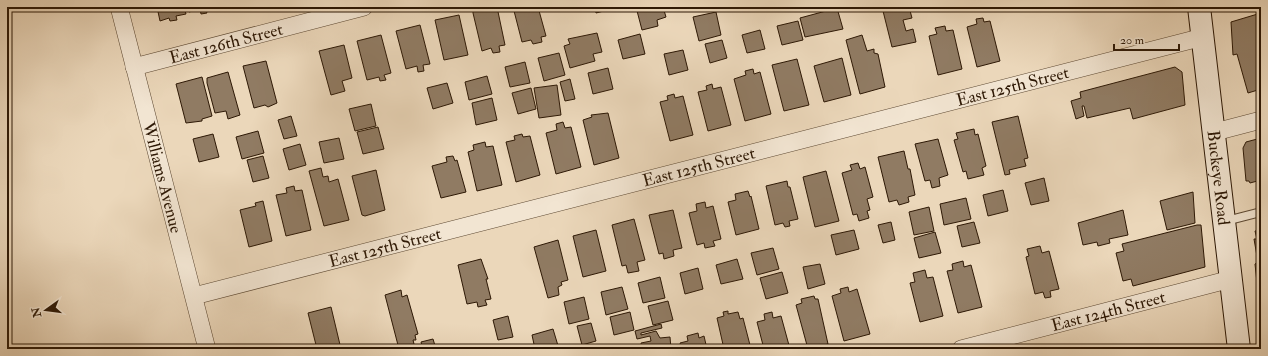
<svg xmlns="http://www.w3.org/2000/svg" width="1268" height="356" font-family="'IM FELL Double Pica',serif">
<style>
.building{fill:#907b63;stroke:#2d1805}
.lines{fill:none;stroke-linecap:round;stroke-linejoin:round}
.lane-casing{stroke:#5c4832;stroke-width:10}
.street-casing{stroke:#5c4832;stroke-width:18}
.secondary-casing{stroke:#2d1805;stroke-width:24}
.lane{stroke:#f2e5d2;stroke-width:8}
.street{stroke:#f2e5d2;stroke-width:17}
.secondary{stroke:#f2e5d2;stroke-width:22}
.labels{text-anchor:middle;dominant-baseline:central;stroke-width:3;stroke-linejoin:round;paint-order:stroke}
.street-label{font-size:17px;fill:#2d1805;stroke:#f2e5d2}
</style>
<rect width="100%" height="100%" fill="#ebd7ba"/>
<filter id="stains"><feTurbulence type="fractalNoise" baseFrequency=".005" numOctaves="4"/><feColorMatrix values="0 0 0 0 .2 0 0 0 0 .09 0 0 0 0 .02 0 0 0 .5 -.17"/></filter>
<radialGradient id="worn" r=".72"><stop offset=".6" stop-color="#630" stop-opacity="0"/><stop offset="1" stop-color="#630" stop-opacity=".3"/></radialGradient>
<g class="building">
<path d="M157,7H184L186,14L176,16L177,20L170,21L169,18L160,21Z"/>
<path d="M188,7H210L205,8L207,13L201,14L200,9L189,12Z"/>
<path d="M490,7H497L505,45L499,46L500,52L493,53L491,48L482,51L473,13V11Z"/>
<path d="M513,7H538L546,36L541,37L542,42L533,44L531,40L522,42Z"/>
<path d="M595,7H619L596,13Z"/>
<path d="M636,7H663L666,17L657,20L658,26L642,30Z"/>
<path d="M882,7H909L912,18L903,20L906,31L913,29L916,42L892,47Z"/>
<path d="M837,8L843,29L805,37L800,18Z"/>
<path d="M716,12L721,35L699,41L693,17Z"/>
<path d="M1261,13V89L1248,93L1237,54L1233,55L1231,22Z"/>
<path d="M459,15L468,55L444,60L435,20Z"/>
<path d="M983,18L984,22L990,21L1000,61L977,67L967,27L977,24L976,19Z"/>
<path d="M798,21L803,40L782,45L777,26Z"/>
<path d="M420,25L430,64L423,65L424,71L418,72L417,66L406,69L396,31Z"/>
<path d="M945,26L946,31L953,30L962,69L938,75L929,36L937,34L935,28Z"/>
<path d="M760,30L765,49L747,53L742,35Z"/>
<path d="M597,33L602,52L593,54L595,61L570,68L564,46L570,44L568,39Z"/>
<path d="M640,34L645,54L623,59L618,40Z"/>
<path d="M381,35L391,73L384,75L386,80L380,81L379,77L367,80L357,41Z"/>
<path d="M862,35L867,51L874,49V53L878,54L885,87L860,94L846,40Z"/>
<path d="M722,40L727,58L710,63L705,44Z"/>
<path d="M344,45L352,78L342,81L345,91L331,95L319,51Z"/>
<path d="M683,50L688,70L669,75L664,54Z"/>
<path d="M559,53L565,75L544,81L538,58Z"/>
<path d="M842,58L851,95L824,102L814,66Z"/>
<path d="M797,59L809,105L784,111L772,65Z"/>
<path d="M266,61L277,103L268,107L265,105L254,108L243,66Z"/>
<path d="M525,62L530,83L510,87L505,67Z"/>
<path d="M1175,67L1182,72L1185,105L1133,119L1130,108L1087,118L1084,106H1082L1084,116L1076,119L1071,101L1081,98L1080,92Z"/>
<path d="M608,68L613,89L593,94L588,73Z"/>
<path d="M753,69L754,74L760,72L771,114L745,121L734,79L746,75L745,71Z"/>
<path d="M228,72L240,115L228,119L226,111L215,113L207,83V78Z"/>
<path d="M487,76L492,94L469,100L465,82Z"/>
<path d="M202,77L212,116L202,119V121L186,123L176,84Z"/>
<path d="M570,79L575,99L565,101L560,82Z"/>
<path d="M447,83L453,103L433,109L427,88Z"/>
<path d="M712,84L713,89L721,87L731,125L708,131L698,92L707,90L706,86Z"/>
<path d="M557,85L561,115L539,118L534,88Z"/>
<path d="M531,88L536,109L518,114L512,93Z"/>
<path d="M674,94L675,98L683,96L693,135L670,141L660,102L668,100L667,96Z"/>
<path d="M492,98L497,120L476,125L472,103Z"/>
<path d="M371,104L376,126L355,131L349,109Z"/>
<path d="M608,113L619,158L594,165L583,120L592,117L591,115Z"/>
<path d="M291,116L297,136L284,139L278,120Z"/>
<path d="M1018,116L1028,158L1024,159L1026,166L1009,170L1010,174L1005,175L992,122Z"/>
<path d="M563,122L565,128L571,127L581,167L556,174L546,133L557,130L556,124Z"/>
<path d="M378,127L384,149L363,154L357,132Z"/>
<path d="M974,129L975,135L978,134L986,166L982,168L984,175L968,179L966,171L963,172L954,140L958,139L956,133Z"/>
<path d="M258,131L264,153L242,159L236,137Z"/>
<path d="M213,134L219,157L199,162L193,139Z"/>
<path d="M522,134L523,137L530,136L540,175L516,182L506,142L515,140L514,136Z"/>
<path d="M339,138L344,159L324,163L319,142Z"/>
<path d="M1261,138V180L1250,183L1249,181H1246L1243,148L1246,142Z"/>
<path d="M938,139L948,175L939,178L940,186L932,188L930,180L925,181L915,144Z"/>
<path d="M485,142L486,147L493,146L502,185L477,191L468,152L474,150L473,145Z"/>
<path d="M300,144L306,165L289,170L283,149Z"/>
<path d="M904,151L908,169H910L915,195L908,197L909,202L899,205L897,200L889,202L878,157Z"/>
<path d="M263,156L269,178L253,182L247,160Z"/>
<path d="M453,156L455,161L457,160L466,192L441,198L432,166L447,162L446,157Z"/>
<path d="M858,163L860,169L865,167L873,197L867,199L870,210L867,211L869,218L859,221L857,214L853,215L842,173L852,170L850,165Z"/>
<path d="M321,168L323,177L328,176L329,182L338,179L349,220L324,226L309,171Z"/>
<path d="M376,170L385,210L365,216L362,215L352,176Z"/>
<path d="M826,171L839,221L815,227L803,177Z"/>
<path d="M1044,178L1049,201L1031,205L1025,183Z"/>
<path d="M787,181L788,187H790L798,219L789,221L790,226L785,227L783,223L775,225L766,186Z"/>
<path d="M294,186L295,191L302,190L311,230L286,236L276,195L287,193L286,188Z"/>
<path d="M1003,190L1008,211L988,216L983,195Z"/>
<path d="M748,191L750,197L751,196L759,229L736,235L728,202L736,200L735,194Z"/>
<path d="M1193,192L1195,223L1167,230L1160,201Z"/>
<path d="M966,198L971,219L944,225L940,204Z"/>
<path d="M263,201L272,241L249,247L240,210L256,206L255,203Z"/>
<path d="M705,202L706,208L713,206L721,239L713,241L715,246L705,248L704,243L697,245L689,213L697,211L696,204Z"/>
<path d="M929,207L934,231L914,235L909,212Z"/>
<path d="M673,210L682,248L673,250L674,256L664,259L663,253L659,254L649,215Z"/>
<path d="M1123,210L1128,235L1109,239L1110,243L1098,246L1097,242L1083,245L1078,223Z"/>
<path d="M634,219L645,260L637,262L639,271L628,273L626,265L622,266L612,225Z"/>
<path d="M891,222L895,240L883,243L878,225Z"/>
<path d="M974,222L980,243L962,247L957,226Z"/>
<path d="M1197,225H1201L1205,267L1133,286L1131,279L1123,281L1116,253L1124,251L1122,244Z"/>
<path d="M596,230L606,271L583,277L573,236Z"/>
<path d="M854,230L859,249L836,255L831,235Z"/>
<path d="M1261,230V291L1258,292L1255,264L1258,262L1254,239H1257L1255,231Z"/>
<path d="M935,232L941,253L919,258L914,238Z"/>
<path d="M558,240L568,280L561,282L562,285L558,287L559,295L548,298L534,247Z"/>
<path d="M1040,246L1042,253L1049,251L1059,289L1050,291L1051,297L1045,298L1043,292L1035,294L1026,257L1029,256L1027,249Z"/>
<path d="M773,248L779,269L757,275L751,253Z"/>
<path d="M481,259L488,279H486L491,299L485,300L487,305L478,307L477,302L467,304L458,265Z"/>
<path d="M737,259L743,279L721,284L716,265Z"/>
<path d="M963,261L964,267L971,265L982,307L958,313L947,271L953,270L952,264Z"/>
<path d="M820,264L825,284L808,289L803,267Z"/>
<path d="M698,268L703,289L685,294L680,273Z"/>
<path d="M925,270L927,278L933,277L943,316L920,322L910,283L915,282L913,273Z"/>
<path d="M782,272L788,293L766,299L760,278Z"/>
<path d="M660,277L665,298L643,303L638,283Z"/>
<path d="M622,287L628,309L606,315L601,292Z"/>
<path d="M848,287L849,292L857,289L870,334L844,341L832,296L841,293L840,289Z"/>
<path d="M401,290L402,297L407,295L418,334L415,335L416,340H413L415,348L419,347L420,349H399L385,295Z"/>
<path d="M814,296L815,299H818L828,344L808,349L796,305L802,303L801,299Z"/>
<path d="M584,297L589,319L569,324L564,302Z"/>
<path d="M668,301L673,320L653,325L648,306Z"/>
<path d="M331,307L341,349H317L308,313Z"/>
<path d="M728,311V314L738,312L740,319L743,318L751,349H724L717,318L724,316L723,312Z"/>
<path d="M630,312L634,330L614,335L610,317Z"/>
<path d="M772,312L773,318L781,316L790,349H764L757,322L765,320L764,314Z"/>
<path d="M508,316L513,337L498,340L493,320Z"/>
<path d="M591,323L596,341L582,345L577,326Z"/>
<path d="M661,324L662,328L641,333V335L656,331L660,338L670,337L671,349H642L641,343L651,341L650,336L637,339L635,331Z"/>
<path d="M553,329L559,349H535L532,335Z"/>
<path d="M698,333L699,338L704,336L707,349H682L680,343L688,341L687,336Z"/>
<path d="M433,339L436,349H423L421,342Z"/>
</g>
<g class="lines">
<g class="lane-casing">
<path id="lane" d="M1226,221L1261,212"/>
</g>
<g class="street-casing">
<g id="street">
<path id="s1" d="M119,7L207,349"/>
<path id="s2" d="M134,67L364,7"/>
<path d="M1215,132L1261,120"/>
<path id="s3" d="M194,296L1203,37"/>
<path id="s4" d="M961,349L1231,279"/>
</g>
</g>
<g class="secondary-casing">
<g id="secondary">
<path id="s5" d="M1199,7L1239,349"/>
</g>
</g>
<use href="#lane" class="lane"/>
<use href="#street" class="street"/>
<use href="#secondary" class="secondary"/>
</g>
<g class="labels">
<g class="street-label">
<text stroke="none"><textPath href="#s2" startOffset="95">East 126th Street</textPath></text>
<text stroke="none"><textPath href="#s3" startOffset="845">East 125th Street</textPath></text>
<text stroke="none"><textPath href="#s3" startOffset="521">East 125th Street</textPath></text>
<text stroke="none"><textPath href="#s1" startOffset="176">Williams Avenue</textPath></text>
<text stroke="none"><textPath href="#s5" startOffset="172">Buckeye Road</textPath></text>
<text stroke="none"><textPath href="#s3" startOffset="197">East 125th Street</textPath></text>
<text stroke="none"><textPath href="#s4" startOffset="152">East 124th Street</textPath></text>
</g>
</g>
<rect width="1268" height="356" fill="none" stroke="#ebd7ba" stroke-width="24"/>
<rect x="8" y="8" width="1252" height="340" fill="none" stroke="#2d1805" stroke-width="2"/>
<rect x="12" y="12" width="1244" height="332" fill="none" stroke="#2d1805"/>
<g transform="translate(46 310) rotate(256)" stroke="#f2e5d2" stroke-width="3" paint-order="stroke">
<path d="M0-3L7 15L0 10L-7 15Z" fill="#2d1805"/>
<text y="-6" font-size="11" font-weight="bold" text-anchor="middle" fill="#2d1805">N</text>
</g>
<path d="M1114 44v6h65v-6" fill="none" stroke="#2d1805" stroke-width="2"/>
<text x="1120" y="44" font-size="12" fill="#2d1805" stroke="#f2e5d2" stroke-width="3" paint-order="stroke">20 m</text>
<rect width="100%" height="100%" filter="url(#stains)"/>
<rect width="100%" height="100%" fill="url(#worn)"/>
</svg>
